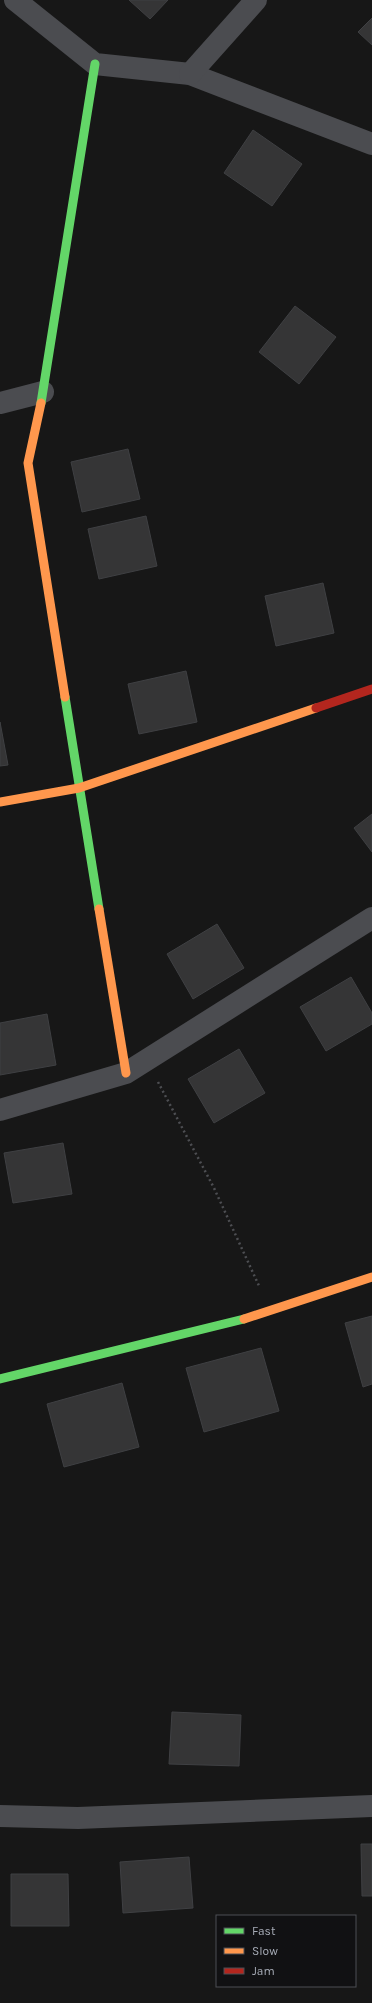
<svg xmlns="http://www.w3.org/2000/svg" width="372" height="2003" font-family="Karla,sans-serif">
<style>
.building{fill:#353536;stroke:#3f4043}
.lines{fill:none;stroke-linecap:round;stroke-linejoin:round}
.path{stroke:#4d4e52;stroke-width:2.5;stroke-dasharray:2 3;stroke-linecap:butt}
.street{stroke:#4b4c50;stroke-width:22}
.fast{stroke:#63d668;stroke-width:9}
.slow{stroke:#ff974d;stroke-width:9}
.jam{stroke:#b3261e;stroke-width:9}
</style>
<rect width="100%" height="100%" fill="#171717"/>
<g class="building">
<path d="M129,0H168L150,19Z"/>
<path d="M372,18V45L358,32Z"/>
<path d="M253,130L302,164L272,206L224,173Z"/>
<path d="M295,306L336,337L299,384L259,352Z"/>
<path d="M128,449L140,499L82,512L71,462Z"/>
<path d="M146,516L157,566L99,579L88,529Z"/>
<path d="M323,583L334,633L276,646L265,596Z"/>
<path d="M186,671L197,722L139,734L128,684Z"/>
<path d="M0,722L8,765L0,766Z"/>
<path d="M372,814V852L354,828Z"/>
<path d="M217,924L244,968L193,999L167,954Z"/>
<path d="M351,977L372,1013V1024L326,1051L300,1007Z"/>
<path d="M47,1014L56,1065L0,1075V1023Z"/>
<path d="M239,1049L265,1093L214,1123L188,1079Z"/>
<path d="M63,1143L72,1194L13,1203L4,1153Z"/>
<path d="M372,1316V1384L363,1387L345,1323Z"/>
<path d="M261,1348L279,1411L204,1432L186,1368Z"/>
<path d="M122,1383L139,1447L64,1467L47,1404Z"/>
<path d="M172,1712L241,1715L239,1766L169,1764Z"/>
<path d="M361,1844H372V1896H362Z"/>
<path d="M189,1857L193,1908L123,1913L120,1862Z"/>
<path d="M11,1874H68L69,1926H11Z"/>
</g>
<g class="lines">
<path class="path" d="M158,1082L214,1188L260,1288"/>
<g class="street">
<path d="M15,0L95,64L190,74L372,144"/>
<path d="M190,74L256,0"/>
<path d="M0,403L43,392"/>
<path d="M0,1110L126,1073L372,918"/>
<path d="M0,1816L78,1818L372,1806"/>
</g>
<g class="fast">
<path d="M41,403L95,64"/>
<path d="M65,697L99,909"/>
<path d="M0,1379L244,1319"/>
</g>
<g class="slow">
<path d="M41,403L28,463L65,697"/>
<path d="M0,802L79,788L316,708"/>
<path d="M99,909L126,1073"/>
<path d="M244,1319L372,1277"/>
</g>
<path class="jam" d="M316,708L372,689"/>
</g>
<rect x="216" y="1915" width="140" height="72" fill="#111113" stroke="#4d4f55"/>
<rect x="224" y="1928" width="20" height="6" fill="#63d668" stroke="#4d4f55"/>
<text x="252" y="1935" font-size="12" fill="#a8adb8">Fast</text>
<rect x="224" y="1948" width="20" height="6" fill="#ff974d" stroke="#4d4f55"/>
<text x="252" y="1955" font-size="12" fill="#a8adb8">Slow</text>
<rect x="224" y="1968" width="20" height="6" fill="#b3261e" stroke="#4d4f55"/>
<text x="252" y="1975" font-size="12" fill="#a8adb8">Jam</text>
</svg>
